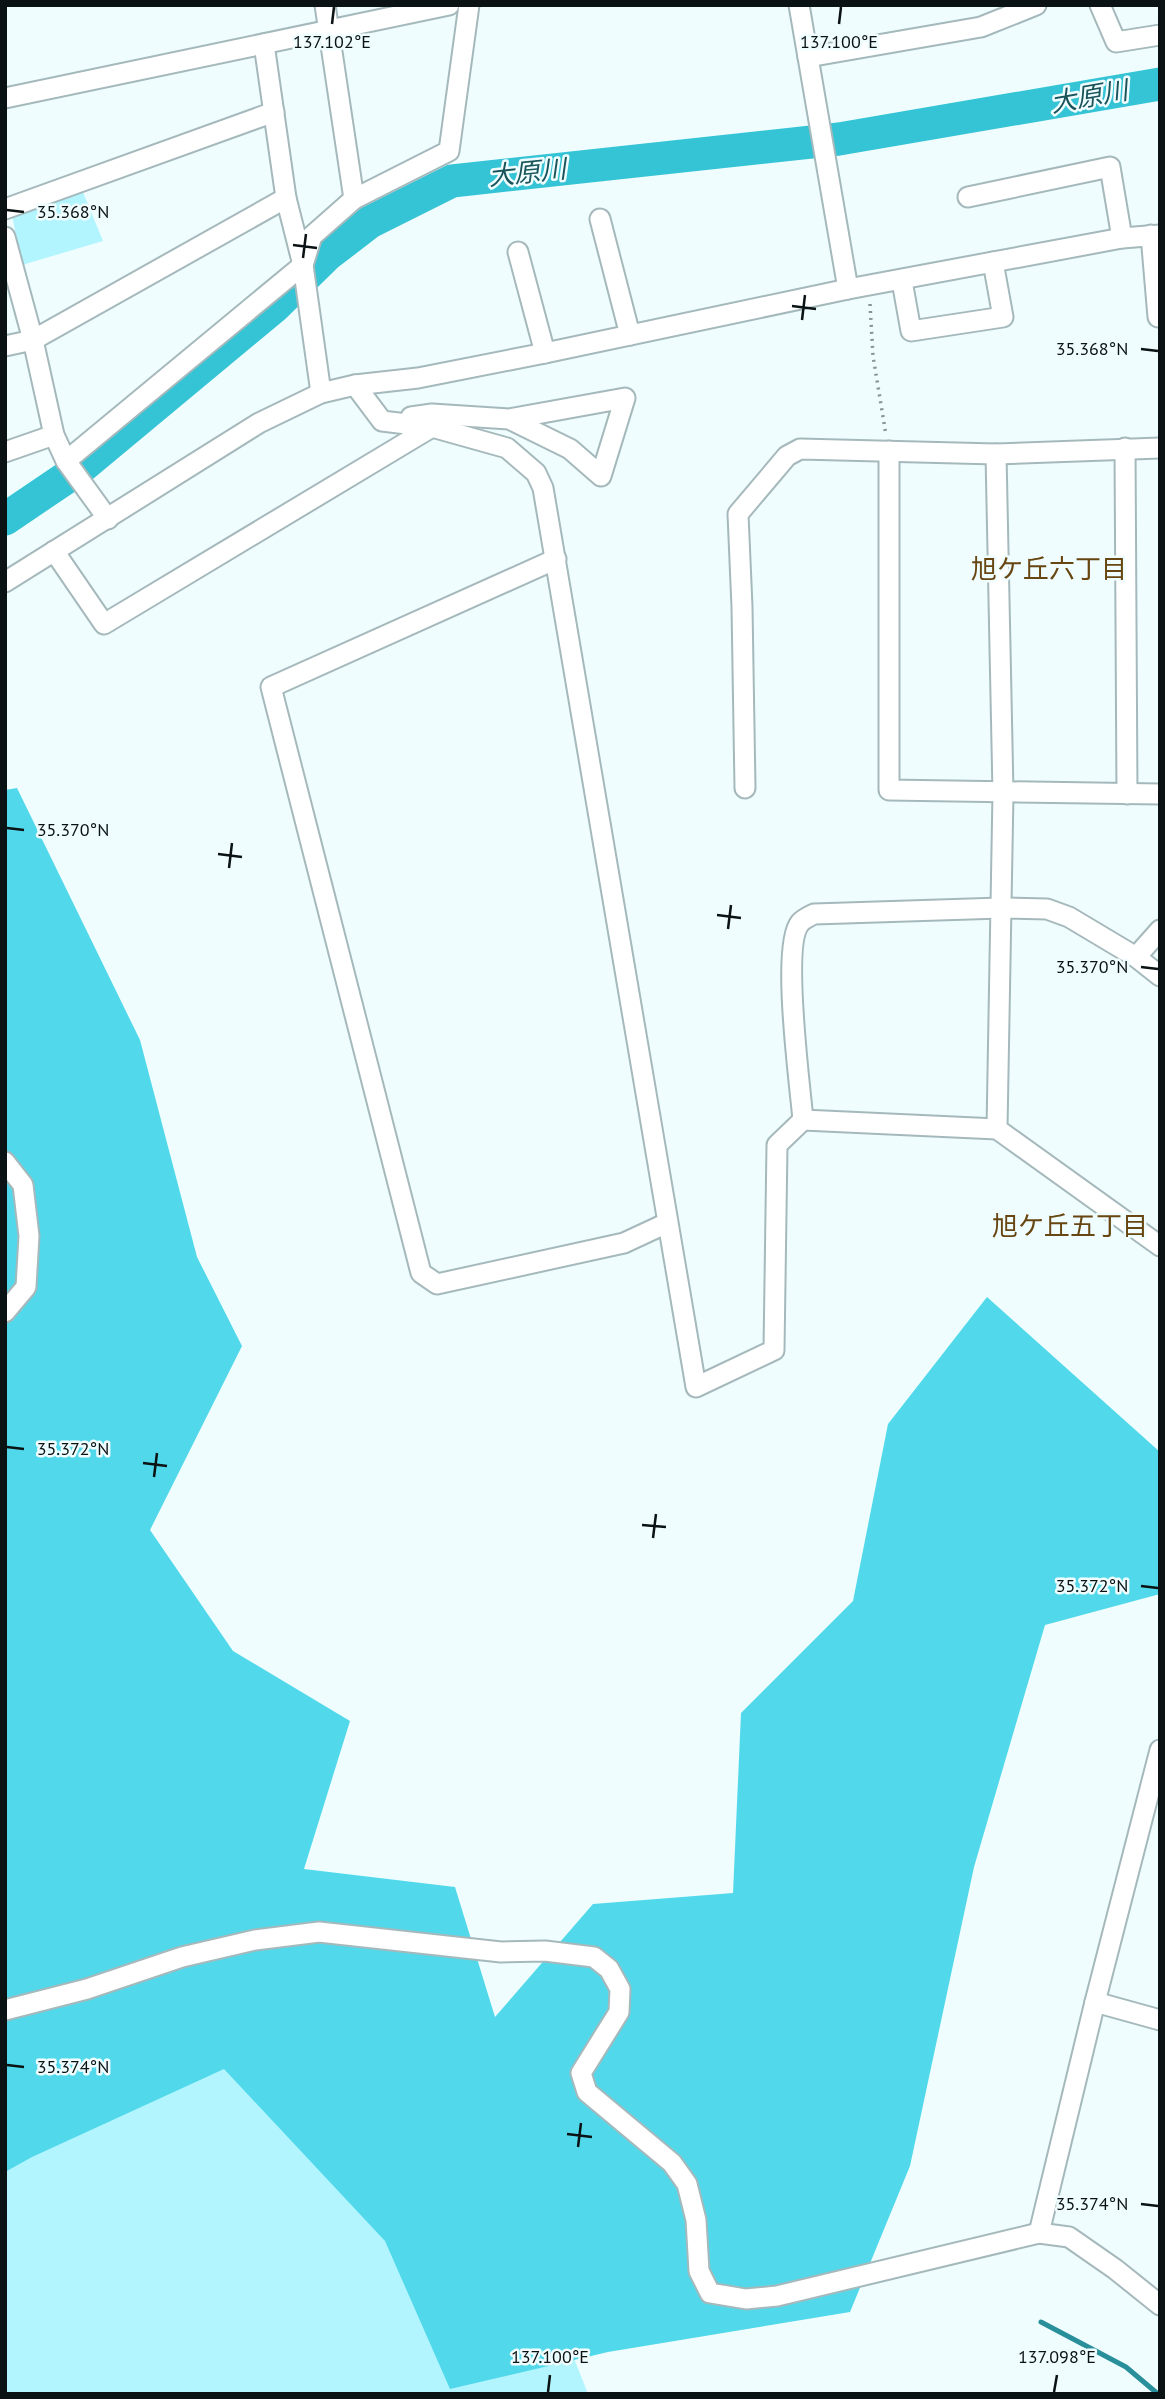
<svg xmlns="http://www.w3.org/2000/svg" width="1165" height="2399" font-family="'PT Sans','Noto Sans JP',sans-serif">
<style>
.green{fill:#b2f5ff}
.forest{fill:#51d9eb}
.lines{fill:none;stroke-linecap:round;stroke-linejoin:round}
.stream{stroke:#288f9b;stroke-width:5}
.river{stroke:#34c4d5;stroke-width:33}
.minor-casing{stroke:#a5b9bc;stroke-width:23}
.path{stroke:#899395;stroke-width:3.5;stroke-dasharray:2 5;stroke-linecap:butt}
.minor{stroke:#fff;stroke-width:19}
.ticks{fill:none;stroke:#0b1213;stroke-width:2.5}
.labels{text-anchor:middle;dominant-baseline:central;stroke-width:5;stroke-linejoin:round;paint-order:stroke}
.water-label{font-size:26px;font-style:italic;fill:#1a545b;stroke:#f0fdff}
.neighbourhood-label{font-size:26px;fill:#684612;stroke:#f0fdff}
.ticks-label{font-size:18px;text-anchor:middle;fill:#0b1213;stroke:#f0fdff;stroke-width:5;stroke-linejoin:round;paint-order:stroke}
</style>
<rect width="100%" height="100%" fill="#f0fdff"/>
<g class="green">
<path d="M82,190L103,241L22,265L12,215Z"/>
<path d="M424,1975L588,2394H5V2032Z"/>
</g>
<path class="forest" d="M17,788L140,1040L197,1257L242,1346L150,1530L233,1651L350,1721L304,1869L455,1887L495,2017L593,1904L733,1893L741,1713L853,1601L888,1424L987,1297L1160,1452V1594L1045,1625L974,1867L910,2166L850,2312L608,2352L450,2389L385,2241L224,2069L32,2157L5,2172V790Z"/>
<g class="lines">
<path class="stream" d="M1041,2322L1126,2367L1158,2394"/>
<path class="river" d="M5,519L79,469L275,306L327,255L370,222L452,181L839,139L1160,84"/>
<g class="minor-casing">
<g id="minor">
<path d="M325,5L354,199"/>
<path d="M799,5L848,289"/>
<path d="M1100,5L1116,42L1160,35"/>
<path d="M264,44L286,198L303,265L321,393"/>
<path d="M808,57L981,27L1036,5"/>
<path d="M5,98L449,5"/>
<path d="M968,197L1110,167L1122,238"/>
<path d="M5,209L274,112"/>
<path d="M600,219L630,335"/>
<path d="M1151,235L1158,317"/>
<path d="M5,237L33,340L54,435L66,461L108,519"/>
<path d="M518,252L545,353"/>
<path d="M902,281L911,331L1003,317L993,262"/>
<path d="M5,346L33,340L286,198"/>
<path d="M355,385L382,421L432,427L507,448L536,473L543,488L696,1387L774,1350L777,1145L803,1120"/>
<path d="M411,417L432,414L509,419L625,398L601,476L570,449L509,419"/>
<path d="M1125,448L1127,794"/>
<path d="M889,451V790L1160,794"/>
<path d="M5,452L54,435"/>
<path d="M996,454L1003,793L997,1129L1160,1246"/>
<path d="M66,461L303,265L312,236L354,199L449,151L469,5"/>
<path d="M54,551L104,624L432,427"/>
<path d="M556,559L271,687L421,1273L437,1284L624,1243L667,1223"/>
<path d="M5,582L259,423L321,393L355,385L418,378L545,353L848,289L1122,238L1160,235"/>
<path d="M745,788L742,607L738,514L787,456L800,449L996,454L1160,448"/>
<path d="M1160,930L1136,957L1160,976"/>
<path d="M997,1129L803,1120C800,1085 781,945 800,923C803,919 810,916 814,914L1001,908L1047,909L1069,917L1136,957"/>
<path d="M5,1162L23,1185L29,1236L26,1287L5,1312"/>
<path d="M1095,2002L1160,2020"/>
<path d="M5,2010L87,1989L182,1957L255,1940L319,1932L501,1952L545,1951L594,1957L609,1969L620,1989L619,2012L581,2073L587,2092L672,2163L687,2184L696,2220L699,2271L710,2293L746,2299L777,2296L1039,2233L1069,2237L1115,2269L1160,2305"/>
<path d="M1039,2233L1095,2002L1160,1750"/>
</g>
</g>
<path class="path" d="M870,304L873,356L886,435"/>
<use href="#minor" class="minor"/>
</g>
<path class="ticks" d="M332,24L334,7M839,24L841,7M7,210L24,212M293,245L317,248M303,258L306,234M792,306L816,309M802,320L805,295M1141,349L1158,351M7,828L24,830M218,854L242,857M229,868L232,843M717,915L741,918M728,929L731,905M1141,967L1158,969M7,1447L24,1449M143,1463L167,1466M154,1477L157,1453M642,1525L666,1527M653,1538L656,1514M1141,1586L1158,1588M7,2065L24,2067M567,2134L592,2137M578,2147L581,2123M1141,2204L1158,2206M548,2392L550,2375M1054,2392L1057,2375"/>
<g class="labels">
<g class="water-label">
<text transform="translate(1089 96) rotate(-10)">大原川</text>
<text transform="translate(527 172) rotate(-6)">大原川</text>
</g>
<g class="neighbourhood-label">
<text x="1049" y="568">旭ケ丘六丁目</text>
<text x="1070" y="1225">旭ケ丘五丁目</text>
</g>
</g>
<g class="ticks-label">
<text x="332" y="48">137.102°E</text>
<text x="839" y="48">137.100°E</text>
<text x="73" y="218">35.368°N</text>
<text x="1092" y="355">35.368°N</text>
<text x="73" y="836">35.370°N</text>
<text x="1092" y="973">35.370°N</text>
<text x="73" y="1455">35.372°N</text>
<text x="1092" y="1592">35.372°N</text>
<text x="73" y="2073">35.374°N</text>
<text x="1092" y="2210">35.374°N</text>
<text x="550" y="2363">137.100°E</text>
<text x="1057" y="2363">137.098°E</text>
</g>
<rect width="1165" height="2399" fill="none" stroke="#0b1213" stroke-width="14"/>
</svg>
